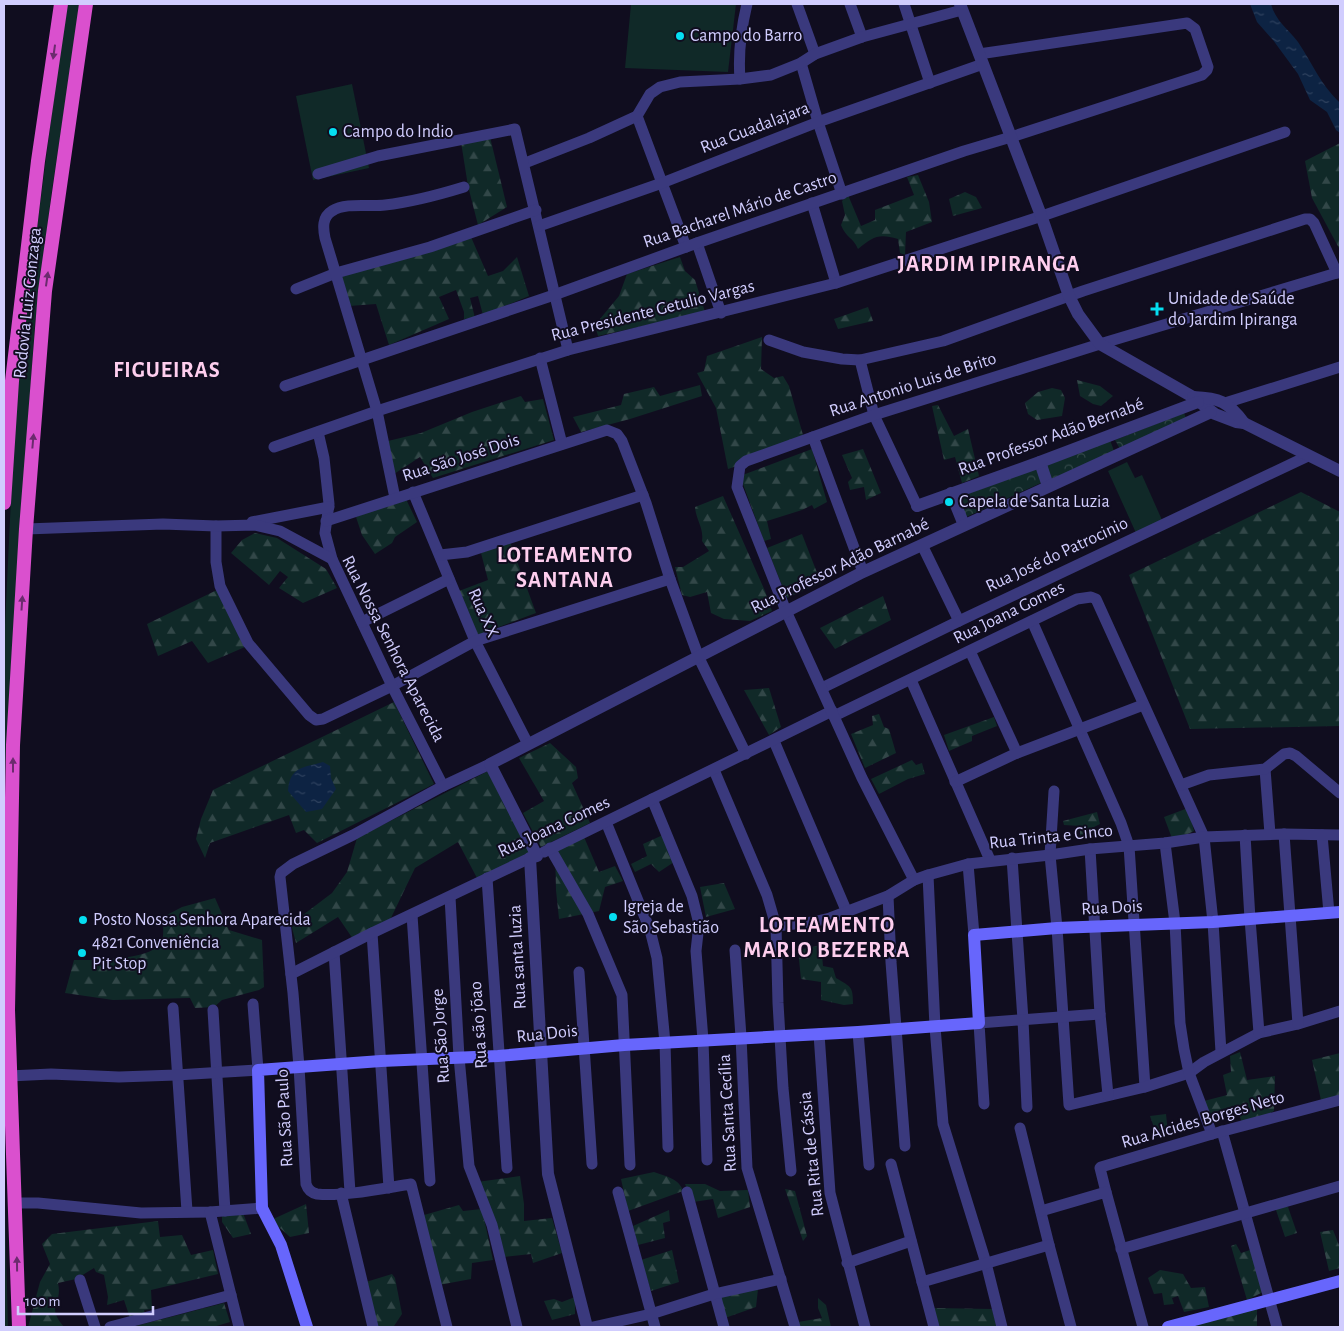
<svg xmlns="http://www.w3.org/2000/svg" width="1344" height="1331" font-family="'Alegreya Sans',sans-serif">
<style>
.green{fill:#102928}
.forest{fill:url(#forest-firs)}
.park{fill:url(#park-crowns)}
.water{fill:url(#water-ripples)}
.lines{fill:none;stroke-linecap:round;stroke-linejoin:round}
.minor{stroke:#3a397d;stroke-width:11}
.tertiary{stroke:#3a397d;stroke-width:12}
.secondary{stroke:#6766fc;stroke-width:12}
.trunk{stroke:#da50ce;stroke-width:14}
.oneway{fill:#6b2b6e}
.poi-dot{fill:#05def1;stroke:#100d1f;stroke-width:2}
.labels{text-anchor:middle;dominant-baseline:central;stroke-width:4;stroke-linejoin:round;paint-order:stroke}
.poi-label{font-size:18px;fill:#d1cdfe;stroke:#100d1f;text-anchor:start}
.street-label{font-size:18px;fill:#d1cdfe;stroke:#100d1f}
.district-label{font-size:22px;font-weight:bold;letter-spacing:1px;fill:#feceee;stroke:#100d1f}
</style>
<defs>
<pattern id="forest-firs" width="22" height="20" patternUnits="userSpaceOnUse" patternTransform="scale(1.25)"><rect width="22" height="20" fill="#102928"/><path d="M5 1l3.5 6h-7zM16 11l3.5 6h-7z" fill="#324748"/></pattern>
<pattern id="park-crowns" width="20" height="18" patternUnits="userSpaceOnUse" patternTransform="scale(1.25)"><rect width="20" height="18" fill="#102928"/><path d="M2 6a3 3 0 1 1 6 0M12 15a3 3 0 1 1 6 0" fill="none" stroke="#324748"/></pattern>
<pattern id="water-ripples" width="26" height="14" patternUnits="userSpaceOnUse" patternTransform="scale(1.25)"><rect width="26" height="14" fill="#0d2343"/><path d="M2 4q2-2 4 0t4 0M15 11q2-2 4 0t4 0" fill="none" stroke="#2f425f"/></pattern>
</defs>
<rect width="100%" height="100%" fill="#100d1f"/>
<g class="green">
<path d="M68,4H80L51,197L35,324L11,667L4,858V646L16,392L58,65Z"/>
<path d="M631,4H736L728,72L625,68Z"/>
<path d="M352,84L369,168L313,180L296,96Z"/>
<path d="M1127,462L1135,478L1142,475L1162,520L1136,533L1108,471Z"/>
<path d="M4,1166L8,1327H4Z"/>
</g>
<g class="forest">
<path d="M490,137L507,207L478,225L468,186L461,142Z"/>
<path d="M1340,143V250L1312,198L1305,161Z"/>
<path d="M918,175L929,202L932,222L906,232L905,255L900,253L898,239C878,233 873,237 858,249C853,237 846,238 841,225L845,215L842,201L848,195L861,226L875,220V210L914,195L907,177Z"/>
<path d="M965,192L976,197L982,208L953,216L949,199Z"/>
<path d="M471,237L488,276L503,271L517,257L529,296L483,315L478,296L470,298L475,318L464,319V312L456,290L439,297L449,319L389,345L376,304L349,306L341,275Z"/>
<path d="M680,257L685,271L695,280L705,312L598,336L595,325L619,296L627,274Z"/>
<path d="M868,307L873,321L838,329L834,319Z"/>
<path d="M762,337L761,369L774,378L783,376L789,386L805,442L728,469L716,408L697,373L704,371L707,356Z"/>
<path d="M1077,380L1100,386L1113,396L1101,406L1093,404L1080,396Z"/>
<path d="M700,385L702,396L630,419L581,432L573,417L621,405L624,394L654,387L660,396Z"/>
<path d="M1052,388L1061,390L1065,398L1062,416L1037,420L1028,414L1025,403L1038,392Z"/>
<path d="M521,396L525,402L543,399L554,440L433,478L420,457L394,474L388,441L421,433L472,412Z"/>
<path d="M938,405L954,436L968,429L979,476L962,483L955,457L944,460L932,406Z"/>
<path d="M812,449L827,502L814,509L812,505L802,510L767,521L771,539L764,541L740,476Z"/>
<path d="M863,449L881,493L866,500L864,487L850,490L848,482L852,478L842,455Z"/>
<path d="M1301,492L1340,512V726L1190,729L1129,575Z"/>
<path d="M723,496L765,591L772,611L750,621L724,619L711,613L707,592L690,597L682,595L675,567H683L709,551L702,541C704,528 696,520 695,507Z"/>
<path d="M405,497L417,522L395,537L392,543L375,554L362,535L356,517Z"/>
<path d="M255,533L277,538L326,569L337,588L303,603L279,588L288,577L280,571L269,585L231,553L242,540Z"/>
<path d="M802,534L821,583L787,598L767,548Z"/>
<path d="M510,542L536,613L478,635L459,591L488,580L481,553Z"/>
<path d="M219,589L245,647L208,663L192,641L158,656L147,624Z"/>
<path d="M883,596L891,620L835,649L820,628Z"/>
<path d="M769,688L781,727L769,735L744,690Z"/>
<path d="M394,702L434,784L317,843L304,830L296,833L289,815L210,843L205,858L196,839L201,819L213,790Z"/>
<path d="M879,714L884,727L889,729L896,753L865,768L851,734L873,725L872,716Z"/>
<path d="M994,717L997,726L972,736V741L949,751L944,735Z"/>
<path d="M550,743L576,767L578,778L572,783L590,823L541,847L523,813L544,801L519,758Z"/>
<path d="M912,760L916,765L922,763L925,774L908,779L879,794L871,779Z"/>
<path d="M490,770L531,853L477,878L458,842L415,868L390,920L353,939L338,917L296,943L291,924L332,893L347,872L357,838Z"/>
<path d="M1188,808L1194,831L1173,841L1164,817Z"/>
<path d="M1097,812L1100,824L1092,828L1089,833L1080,836V826L1064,825L1063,821Z"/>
<path d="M663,835L674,862L659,872L651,864L635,872L631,864L647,856L643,844Z"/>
<path d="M584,837L599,872L615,866L623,881L605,887L599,911L559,919L556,890L555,849Z"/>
<path d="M724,883L735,909L706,917L700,887Z"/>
<path d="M215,898L229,930L262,940L264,987L259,990L222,1000L214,1007L195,1008L190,998L113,1000L65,993L74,960C93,960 153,961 162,941C164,935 163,924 163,917L182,907Z"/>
<path d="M821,945L823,966L833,968L836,978C851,987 853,986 853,1004L844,1005L821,1000V982L801,979L798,950Z"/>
<path d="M1240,1052L1247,1080L1275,1076L1274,1111L1263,1117L1242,1123L1236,1105L1210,1114L1204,1101L1227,1095L1223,1075L1231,1072L1230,1056Z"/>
<path d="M1340,1053V1096L1321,1100L1312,1060Z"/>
<path d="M1166,1114L1168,1133L1157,1136L1150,1116Z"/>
<path d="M654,1172C665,1176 680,1179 683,1191L628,1211L621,1179Z"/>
<path d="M520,1176L524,1204V1221L552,1218L562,1253L533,1263L531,1254L504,1257L477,1182Z"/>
<path d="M685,1184H705L720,1191L748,1190L750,1207L718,1218L713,1199L693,1202Z"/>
<path d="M785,1189L795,1191L807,1236L803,1241Z"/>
<path d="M306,1204L309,1233L290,1237L271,1220Z"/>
<path d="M459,1205L463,1211L482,1209L493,1260L472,1263L471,1279L439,1285L424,1215Z"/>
<path d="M1275,1207H1288L1297,1233L1285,1237Z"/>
<path d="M669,1210L670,1221L663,1223L665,1238L638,1245L633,1226Z"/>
<path d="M222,1213H243L251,1234L233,1238L222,1222Z"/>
<path d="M158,1221L160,1237L182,1235L191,1255L213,1250L218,1274L151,1290L152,1309L144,1310L145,1314L130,1318L124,1300L107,1305L108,1297L104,1275L96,1272L94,1268L76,1279L58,1283C63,1306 45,1304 64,1327H28L40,1282L50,1264L42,1244L52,1234Z"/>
<path d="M1333,1230L1339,1245H1340V1268L1329,1271L1320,1232Z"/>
<path d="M1236,1244L1241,1253L1253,1249L1263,1292L1247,1300L1231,1246Z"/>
<path d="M672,1250L679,1282L651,1291L641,1260Z"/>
<path d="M1160,1270L1183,1274L1191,1288L1205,1287L1209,1307L1184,1312L1178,1296L1172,1298L1174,1304L1164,1305L1162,1293L1154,1294L1148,1278Z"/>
<path d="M392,1274L395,1278L402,1314L394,1326L376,1327L366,1282Z"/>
<path d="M758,1289L756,1307L725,1318L717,1295Z"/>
<path d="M575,1297V1314L552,1320L544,1301L554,1299L562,1302Z"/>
<path d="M818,1298L826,1305L831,1327H800L798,1322L822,1318L818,1308Z"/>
<path d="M224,1303L230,1322L213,1327H132Z"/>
<path d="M934,1308L992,1309L997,1327H939Z"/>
<path d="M1257,1308V1327H1186Z"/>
</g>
<g class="park">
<path d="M1184,413L1186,418L1120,449L1115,440Z"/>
<path d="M1110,440L1114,451L1049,481L1043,465Z"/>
<path d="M1039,468L1043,482L964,518L956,498Z"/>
</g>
<g class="water">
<path d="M1250,4H1271C1275,20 1288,29 1298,42C1313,64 1320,84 1340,103V133L1336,130L1327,112L1310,100L1298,74L1273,40L1257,22Z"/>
<path d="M323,762L330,766L331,778L336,789L322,809L306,812L288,791C290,766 303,768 323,762Z"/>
</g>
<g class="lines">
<g class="minor">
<path d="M797,4L815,54"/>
<path d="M850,4L862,37"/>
<path d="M904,4L930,83"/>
<path d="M801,63L818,122L842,194"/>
<path d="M740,79C738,53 741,29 747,4"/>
<path d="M637,116L686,247"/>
<path d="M525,163L589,138L637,116L650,94L660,87L680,82L740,79L771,75L801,63L815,54L862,37L962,10"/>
<path d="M318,174L378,156L515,129L568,350"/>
<path d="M812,203L836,283"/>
<path d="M539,226L662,183L818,122L983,64"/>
<path d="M697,243L721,313"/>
<path d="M296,289L336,273L430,247L536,210"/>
<path d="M769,340L803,352L842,359L860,360L943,341L1083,291L1305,219H1310L1314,223L1337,273"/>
<path d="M540,358L562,444"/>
<path d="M860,360L874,415L917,506"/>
<path d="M285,386L554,295L697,243L964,151L1011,137L1202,75L1207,70L1208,67L1195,29L1187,23L979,54"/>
<path d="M1225,403L1340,367"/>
<path d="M318,432L324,458L329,504L325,533L332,559"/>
<path d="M813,437L863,572"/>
<path d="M274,447L377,411L568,350L836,283L1042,216L1285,132"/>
<path d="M413,492L475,641L528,744"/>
<path d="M395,498L377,411L325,238C323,228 322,217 332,211C346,202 369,207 385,205C412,202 438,195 464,187"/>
<path d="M326,521L607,430L617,434L622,441L646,503L670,579L699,658L746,754"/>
<path d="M252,522L329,507"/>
<path d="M216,526V562L220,586L248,643L309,715L316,720L323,719L392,686L475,641L670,579"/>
<path d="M26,529L163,524L216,526L255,525L280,531L332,559L392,686L443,786"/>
<path d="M922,545L959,621"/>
<path d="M440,555L467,552L643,495"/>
<path d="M1032,621L1121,823L1129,846L1145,1087"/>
<path d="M362,622L449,579"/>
<path d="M970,651L1017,753"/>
<path d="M911,680L990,860"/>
<path d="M822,688L959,621L1308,456"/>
<path d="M834,716L1077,599L1091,597L1096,599L1204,837L1213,922L1221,1052"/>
<path d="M774,741L846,910"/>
<path d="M1265,769L1270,834"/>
<path d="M714,770L767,895L776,926L778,1003L783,1088L791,1171"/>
<path d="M955,782L1017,753L1143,705"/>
<path d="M1181,785L1209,775L1265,769L1284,754L1290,753L1296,756L1340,793"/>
<path d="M1054,791L1050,855L1057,928L1069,1105L1145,1087L1189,1073L1204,1062L1259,1033L1298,1024L1340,1011"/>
<path d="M652,799L692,896L699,924L696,951L703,1040L707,1160"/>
<path d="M606,822L650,930L657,958L665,1043L668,1147"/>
<path d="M1284,834L1298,1024"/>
<path d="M1245,835L1250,919L1259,1033"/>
<path d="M1322,835L1329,913"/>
<path d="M1165,843L1175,923L1180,1023L1184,1049L1189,1073L1212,1134"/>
<path d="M550,848L588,914L622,995L630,1165"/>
<path d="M1090,849L1100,1014L1108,1095"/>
<path d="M544,852L832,711"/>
<path d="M1012,858L1023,1020L1027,1107"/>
<path d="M968,864L974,935"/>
<path d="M928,875L935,1027L943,1124L986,1263L1002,1327"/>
<path d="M487,878L507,1168"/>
<path d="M914,880L862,778L786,611L737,487L740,466L746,461L874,415L1100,344L1340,272"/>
<path d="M888,896L891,962L905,1146"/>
<path d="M450,897L459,1057L469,1166L492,1225L517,1327"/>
<path d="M412,915L430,1181"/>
<path d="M776,926L813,922L830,918L888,896L914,880L928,875L968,864L1050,855L1090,849L1165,843L1204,837L1284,834L1340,835"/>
<path d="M372,933L389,1188"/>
<path d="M735,950L741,1037L747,1168L795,1327"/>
<path d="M334,952L350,1192"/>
<path d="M579,972L592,1164"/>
<path d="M291,974L372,933L530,858"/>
<path d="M173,1008L187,1211"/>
<path d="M213,1010L225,1211"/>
<path d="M858,1032L869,1165"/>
<path d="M819,1034L830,1193L865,1327"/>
<path d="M9,1076L51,1074L119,1077L176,1075L258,1070L253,1004"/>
<path d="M984,1104L979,1023L1100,1014"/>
<path d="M1020,1128L1049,1245L1071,1327"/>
<path d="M1222,1131L1277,1327"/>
<path d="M891,1164L934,1327"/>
<path d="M618,1192L655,1327"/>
<path d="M687,1192L724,1327"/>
<path d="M1106,1192L1100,1168L1101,1167L1212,1134L1340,1100"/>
<path d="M341,1193L373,1327"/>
<path d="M14,1203H38L141,1213L210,1212L262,1208"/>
<path d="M1041,1211L1106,1192L1143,1327"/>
<path d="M210,1212L239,1327"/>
<path d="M1121,1249L1340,1186"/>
<path d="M847,1263L911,1241"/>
<path d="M80,1280L95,1327"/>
<path d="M922,1282L1049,1245"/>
<path d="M110,1327L231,1295"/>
<path d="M447,1327L411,1184C385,1188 342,1197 317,1194C312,1193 308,1190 306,1184L299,1067L293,993L280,877L281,873L293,864L353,835L443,786L490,764"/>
<path d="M593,1327L651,1314L714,1294L781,1279"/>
</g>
<g class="tertiary">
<path d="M960,4L1042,218L1069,296L1078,314L1100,344L1193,397L1215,414L1236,422L1244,423L1340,471"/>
<path d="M1193,397C1219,398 1228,401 1244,423"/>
<path d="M1040,462L1048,486"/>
<path d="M951,493L964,525"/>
<path d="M917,506L1040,462L1198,402"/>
<path d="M587,1327L548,1174L530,858L537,856L490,764L863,572L1211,412"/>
</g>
<g class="secondary">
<path d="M307,1327L281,1245L262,1208L258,1070L381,1061L498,1056L624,1045L858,1032L979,1023L974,935L1057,928L1213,922L1340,912"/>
<path d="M1168,1327L1340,1281"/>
</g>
<g class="trunk">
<path d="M4,503L12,381L38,161L61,4"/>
<path d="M19,1327L8,1010L13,745L26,529L45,291L86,4"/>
</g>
</g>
<defs><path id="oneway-solid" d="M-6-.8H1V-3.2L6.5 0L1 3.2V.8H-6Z" transform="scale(1.25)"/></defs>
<g class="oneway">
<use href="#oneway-solid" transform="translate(54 52) rotate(98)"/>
<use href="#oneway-solid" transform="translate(47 279) rotate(-82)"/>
<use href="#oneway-solid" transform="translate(33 441) rotate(-85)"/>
<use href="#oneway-solid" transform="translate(22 603) rotate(-86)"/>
<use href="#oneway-solid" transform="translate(13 765) rotate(-90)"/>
<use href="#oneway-solid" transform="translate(17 1264) rotate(-91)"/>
</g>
<g class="poi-dot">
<circle cx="680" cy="36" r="5"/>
<circle cx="333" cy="132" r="5"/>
<path d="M1154.5 301.5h5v5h5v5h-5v5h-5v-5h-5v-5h5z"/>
<circle cx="949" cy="502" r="5"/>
<circle cx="613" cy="917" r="5"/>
<circle cx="83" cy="920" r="5"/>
<circle cx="82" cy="953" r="5"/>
</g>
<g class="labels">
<g class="poi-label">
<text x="690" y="36">Campo do Barro</text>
<text x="343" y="132">Campo do Indio</text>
<text x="1168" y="299">Unidade de Saúde<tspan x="1168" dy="21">do Jardim Ipiranga</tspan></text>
<text x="959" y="502">Capela de Santa Luzia</text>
<text x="623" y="907">Igreja de<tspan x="623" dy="21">São Sebastião</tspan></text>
<text x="93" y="920">Posto Nossa Senhora Aparecida</text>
<text x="92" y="943">4821 Conveniência<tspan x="92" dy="21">Pit Stop</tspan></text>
</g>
<g class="street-label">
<text transform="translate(755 128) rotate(-21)">Rua Guadalajara</text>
<text transform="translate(740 210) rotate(-19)">Rua Bacharel Mário de Castro</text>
<text transform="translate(28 303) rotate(-84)">Rodovia Luiz Gonzaga</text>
<text transform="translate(653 311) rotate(-14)">Rua Presidente Getulio Vargas</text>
<text transform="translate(913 385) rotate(-18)">Rua Antonio Luis de Brito</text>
<text transform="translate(1051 437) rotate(-20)">Rua Professor Adão Bernabé</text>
<text transform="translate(461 458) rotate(-18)">Rua São José Dois</text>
<text transform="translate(1057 555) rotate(-25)">Rua José do Patrocinio</text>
<text transform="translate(840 566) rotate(-26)">Rua Professor Adão Barnabé</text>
<text transform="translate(483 613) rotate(66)">Rua XX</text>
<text transform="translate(1009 613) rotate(-26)">Rua Joana Gomes</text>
<text transform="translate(393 649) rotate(63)">Rua Nossa Senhora Aparecida</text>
<text transform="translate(554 827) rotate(-25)">Rua Joana Gomes</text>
<text transform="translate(1051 837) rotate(-6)">Rua Trinta e Cinco</text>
<text transform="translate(1112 908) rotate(-3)">Rua Dois</text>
<text transform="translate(518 957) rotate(-93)">Rua santa luzia</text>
<text transform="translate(479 1025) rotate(-94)">Rua são jõao</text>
<text transform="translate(547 1034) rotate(-6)">Rua Dois</text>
<text transform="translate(441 1036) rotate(-94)">Rua São Jorge</text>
<text transform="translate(728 1113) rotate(-93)">Rua Santa Cecília</text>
<text transform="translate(285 1118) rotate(-93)">Rua São Paulo</text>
<text transform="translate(1203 1120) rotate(-16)">Rua Alcides Borges Neto</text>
<text transform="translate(812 1154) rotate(-96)">Rua Rita de Cássia</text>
</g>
<g class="district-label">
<text x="989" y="264">JARDIM IPIRANGA</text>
<text x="167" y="370">FIGUEIRAS</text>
<text x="565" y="555">LOTEAMENTO<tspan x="565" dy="25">SANTANA</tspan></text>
<text x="827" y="925">LOTEAMENTO<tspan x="827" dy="25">MARIO BEZERRA</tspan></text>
</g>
</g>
<rect width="1344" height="1331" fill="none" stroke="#d1cdfe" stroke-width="10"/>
<path d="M18 1306v8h135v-8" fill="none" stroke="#d1cdfe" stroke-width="2.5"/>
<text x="25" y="1306" font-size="15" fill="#d1cdfe" stroke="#100d1f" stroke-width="4" paint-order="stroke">100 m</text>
</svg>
